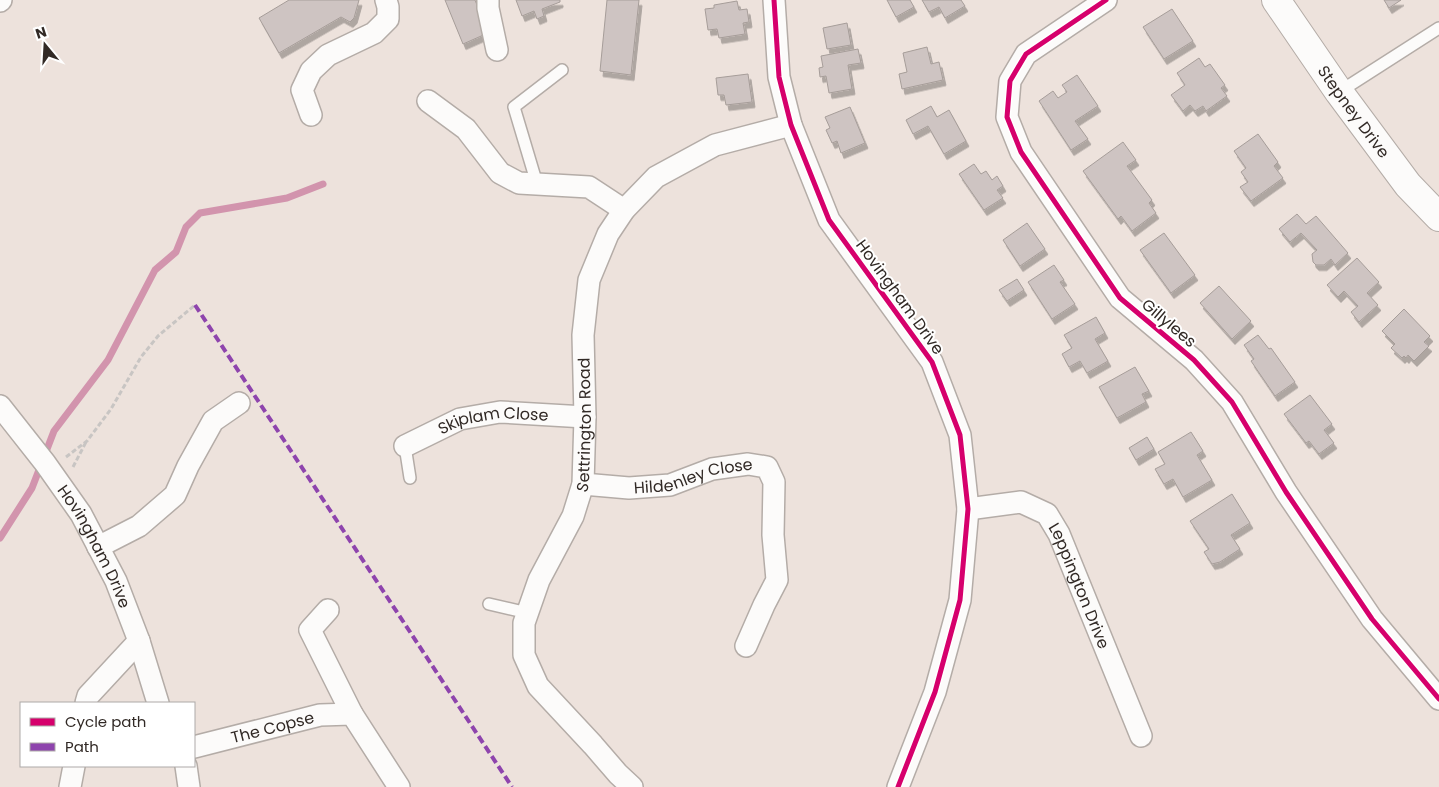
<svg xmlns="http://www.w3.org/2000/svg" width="1439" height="787" font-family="Poppins,sans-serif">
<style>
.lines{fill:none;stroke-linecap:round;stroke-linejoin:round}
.stream{stroke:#d294ad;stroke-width:7}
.building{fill:#cec4c2;stroke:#a69d99;filter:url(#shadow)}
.service-casing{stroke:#b4aca7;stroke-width:14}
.minor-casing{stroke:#b4aca7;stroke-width:24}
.tertiary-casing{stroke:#b4aca7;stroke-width:30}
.path{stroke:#c8c5c3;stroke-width:3;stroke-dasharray:5 2.5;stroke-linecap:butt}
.service{stroke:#fcfbfa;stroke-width:11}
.minor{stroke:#fcfbfa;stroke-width:21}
.tertiary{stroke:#fcfbfa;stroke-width:28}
.quiet{stroke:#8e44ad;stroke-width:4;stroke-dasharray:8 4;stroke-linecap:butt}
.cycleway-casing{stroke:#fff;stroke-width:8}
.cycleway{stroke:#d6006c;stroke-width:5}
.labels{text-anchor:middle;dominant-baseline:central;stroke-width:4;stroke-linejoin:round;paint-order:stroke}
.street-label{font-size:16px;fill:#312925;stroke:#fff}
</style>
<defs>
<filter id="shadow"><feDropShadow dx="3" dy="5.5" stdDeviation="0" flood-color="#0004"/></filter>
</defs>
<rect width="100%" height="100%" fill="#ede2dc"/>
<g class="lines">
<path class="stream" d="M0,538L32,488L54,431L108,360L155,270L176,252L186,227L200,213L287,198L323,184"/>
</g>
<g class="building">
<path d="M289,0H359L354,18L350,22L341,17L279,53L259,18Z"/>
<path d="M445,0H475L488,33L463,44Z"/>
<path d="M516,0H560V2L542,9L544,16L537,19L534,11L522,16Z"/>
<path d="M607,0H639L631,75L600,71Z"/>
<path d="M887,0H910L914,7L896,17Z"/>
<path d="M922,0H961L965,6L945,18L939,7L929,12Z"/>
<path d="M1384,0H1401L1389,8Z"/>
<path d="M737,1L739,10L747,9L749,22L743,23L745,34L719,38L717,29L708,30L705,9L714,8V5Z"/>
<path d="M1172,9L1193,41L1164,59L1143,27Z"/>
<path d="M847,23L851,45L827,49L823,28Z"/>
<path d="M927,47L931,64L939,62L943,80L902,89L899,74L907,72L903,53Z"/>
<path d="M858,49L861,63L848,65L852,89L829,93L826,76L820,77L819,68L823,67L821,56Z"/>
<path d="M1199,58L1205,67L1210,64L1225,85L1221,88L1227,96L1206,111L1203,106L1195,111L1190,105L1183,111L1171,95L1185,85L1177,73Z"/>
<path d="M748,74L752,102L726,105L724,95H718L716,78Z"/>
<path d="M1077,75L1098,106L1075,121L1088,139L1071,150L1039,101L1053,91L1058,98L1067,92L1062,85Z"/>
<path d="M931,106L937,117L949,110L966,141L944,154L928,126L913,134L906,120Z"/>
<path d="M850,107L865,143L841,153L837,141L832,143L826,130L830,128L825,117Z"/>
<path d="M1258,134L1278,162L1274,166L1283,178L1251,201L1240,187L1248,182L1241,172L1246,168L1234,151Z"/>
<path d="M1123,142L1136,160L1127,166L1152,200L1149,203L1156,213L1132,231L1121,216L1118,219L1083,171Z"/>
<path d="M974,164L981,174L986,171L992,180L997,176L1003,186L997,190L1003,198L984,210L959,174Z"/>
<path d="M1297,214L1306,224L1316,216L1348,253L1335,265L1331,259L1324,265H1316L1313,262L1312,254L1317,250L1301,233L1290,242L1279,229Z"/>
<path d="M1027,223L1045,249L1020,266L1003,240Z"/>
<path d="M1164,233L1195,275L1171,293L1140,250Z"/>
<path d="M1357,258L1379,282L1367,293L1378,305L1359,322L1351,312L1358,306L1344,291L1338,297L1327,285Z"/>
<path d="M1054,265L1064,280L1060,282L1075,304L1052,319L1028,282Z"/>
<path d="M1017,279L1024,290L1007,301L999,290Z"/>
<path d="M1219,286L1251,321L1232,339L1200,303Z"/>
<path d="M1404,309L1430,336L1424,342L1429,346L1414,361L1408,355L1406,358L1404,356L1402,358L1391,348L1395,344L1382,331Z"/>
<path d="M1096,317L1105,333L1095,339L1108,361L1087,373L1080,361L1069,367L1062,354L1072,348L1064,335Z"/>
<path d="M1258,335L1269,349L1271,348L1295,382L1275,396L1251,361L1254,359L1244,345Z"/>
<path d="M1135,367L1149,391L1142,394L1146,402L1117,418L1099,387Z"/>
<path d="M1310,395L1332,424L1324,430L1334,443L1319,454L1309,441L1306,443L1284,414Z"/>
<path d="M1191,432L1203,451L1197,455L1212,480L1183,497L1173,479L1164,484L1155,469L1165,464L1158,452Z"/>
<path d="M1147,437L1154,449L1136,460L1129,448Z"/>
<path d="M1232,494L1250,523L1231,535L1240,549L1220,562L1212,564L1204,552L1209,549L1190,521Z"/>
</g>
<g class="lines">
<g class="service-casing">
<g id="service">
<path d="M1339,92L1439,28"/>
<path d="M537,184L514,107L562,70"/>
<path d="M405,446L410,478"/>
<path d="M489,604L528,613"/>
</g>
</g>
<g class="minor-casing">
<g id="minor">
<path d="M488,0V8L497,50"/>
<path d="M774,0L779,77L791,125L829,220L932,362L960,435L968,509L960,600L935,692L898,787"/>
<path d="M1106,0L1026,54L1010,81L1007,117L1021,152L1120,298L1194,360L1232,402L1286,492L1372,619L1439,699"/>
<path d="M0,1L1,0"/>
<path d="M428,101L466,129L500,173L519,183L589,187L624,210"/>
<path d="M311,115L302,90L311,71L328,55L374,33L388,19V7L386,0"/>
<path id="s1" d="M0,406L45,463L81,514L116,581L139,641L158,703"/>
<path id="s2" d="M405,446L460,419L500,412L585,417"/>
<path id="s3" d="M583,484L629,488L670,485L712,469L748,464L767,467L774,482L773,535L777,580L764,605L746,646"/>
<path id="s4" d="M968,509L1021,502L1047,514L1059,534L1141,736"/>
<path d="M98,547L139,526L175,495L188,466L213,421L239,403"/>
<path d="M328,610L310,630L352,714"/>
<path d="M86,703L88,696L139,641"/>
<path id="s5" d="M194,747L320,715L352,714L399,787"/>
<path d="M186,766L189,787"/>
<path d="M70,787L74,766"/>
<path id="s6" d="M632,787L618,774L593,745L538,686L524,655V623L539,580L573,516L583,484L585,417L583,335L589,280L608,234L624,210L656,177L715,145L791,125"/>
</g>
</g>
<g class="tertiary-casing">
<g id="tertiary">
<path id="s7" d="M1276,0L1339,92L1408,185L1439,217"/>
</g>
</g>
<g class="path">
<path d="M66,457L87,441L111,409L141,357L158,336L195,305"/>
<path d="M73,467L86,442"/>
</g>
<use href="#service" class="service"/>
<use href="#minor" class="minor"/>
<use href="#tertiary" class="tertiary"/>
<path class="quiet" d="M195,305L512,787"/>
<g class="cycleway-casing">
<g id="cycleway">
<path d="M774,0L779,77L791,125L829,220L932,362L960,435L968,509L960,600L935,692L898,787"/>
<path d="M1106,0L1026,54L1010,81L1007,117L1021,152L1120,298L1194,360L1232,402L1286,492L1372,619L1439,699"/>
</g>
</g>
<use href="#cycleway" class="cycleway"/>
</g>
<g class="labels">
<g class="street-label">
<text stroke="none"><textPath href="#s7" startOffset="136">Stepney Drive</textPath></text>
<text transform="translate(900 297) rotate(54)">Hovingham Drive</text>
<text transform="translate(1169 323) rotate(40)">Gillylees</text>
<text stroke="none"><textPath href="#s2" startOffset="94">Skiplam Close</textPath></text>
<text stroke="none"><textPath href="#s6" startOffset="415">Settrington Road</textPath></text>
<text stroke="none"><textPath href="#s3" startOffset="112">Hildenley Close</textPath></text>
<text stroke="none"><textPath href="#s1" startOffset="170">Hovingham Drive</textPath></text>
<text stroke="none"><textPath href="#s4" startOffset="161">Leppington Drive</textPath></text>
<text stroke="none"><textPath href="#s5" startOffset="81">The Copse</textPath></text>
</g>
</g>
<rect x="20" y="702" width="175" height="65" fill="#ffffff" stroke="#ada9a8"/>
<rect x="30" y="718" width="25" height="8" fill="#d6006c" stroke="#ada9a8"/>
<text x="65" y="727" font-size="15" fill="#312925">Cycle path</text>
<rect x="30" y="743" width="25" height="8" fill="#8e44ad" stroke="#ada9a8"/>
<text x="65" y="752" font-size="15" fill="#312925">Path</text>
<g transform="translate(45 45) rotate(342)" stroke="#ffffff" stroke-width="4" paint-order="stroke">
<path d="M0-4L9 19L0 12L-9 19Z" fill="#312925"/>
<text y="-8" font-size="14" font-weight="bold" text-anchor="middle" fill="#312925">N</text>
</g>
</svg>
